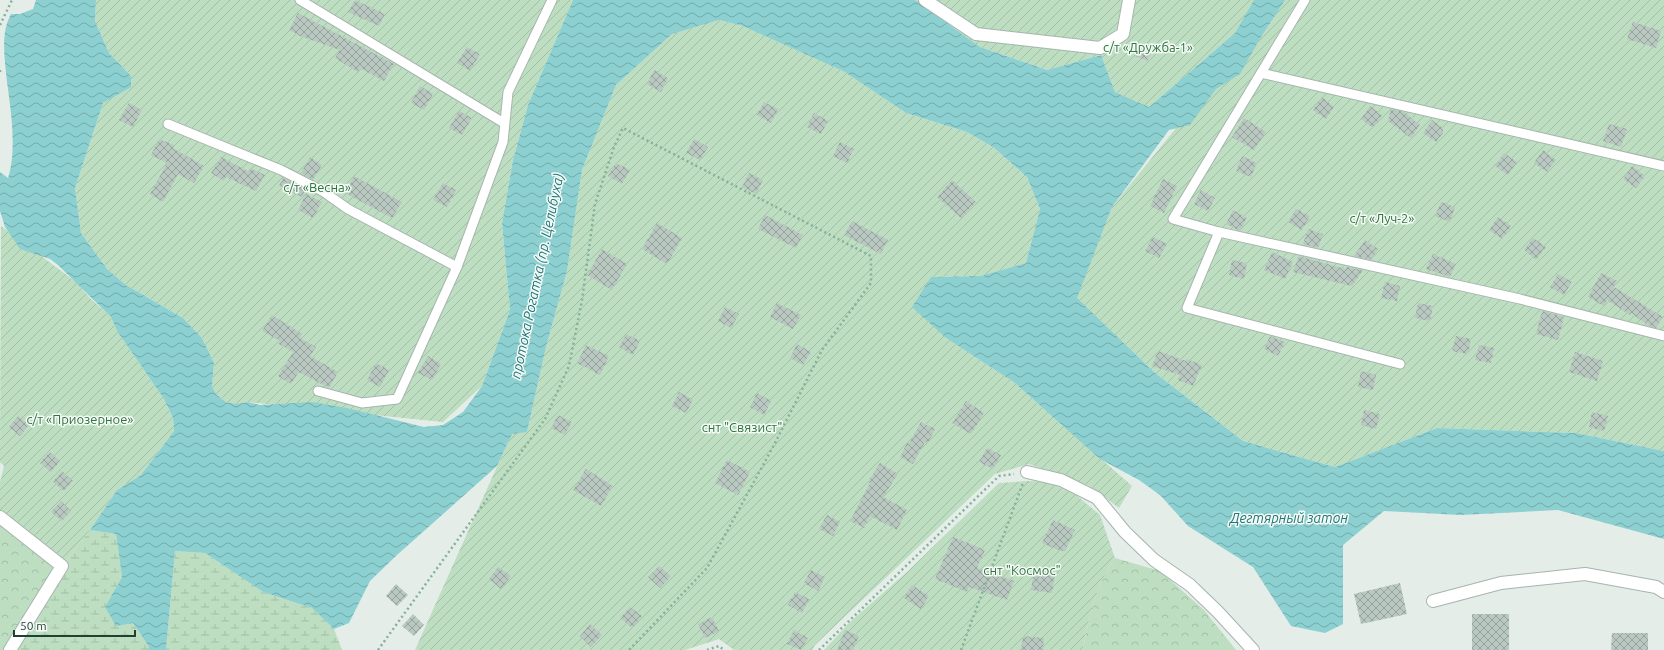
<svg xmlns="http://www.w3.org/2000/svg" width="1664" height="650" font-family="Ubuntu,sans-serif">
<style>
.forest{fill:url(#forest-crowns)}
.wetland{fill:url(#wetland-marsh)}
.garden{fill:url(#garden-furrows)}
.water{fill:url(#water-waves)}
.building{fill:url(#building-cross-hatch)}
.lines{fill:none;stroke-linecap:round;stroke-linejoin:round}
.service-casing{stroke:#a6b5ae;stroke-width:11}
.minor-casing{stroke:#a6b5ae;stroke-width:14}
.path{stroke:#85b09c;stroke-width:2.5;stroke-dasharray:2 3;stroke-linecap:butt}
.service{stroke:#fff;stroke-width:9}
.minor{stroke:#fff;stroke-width:12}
.labels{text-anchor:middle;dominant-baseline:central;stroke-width:3;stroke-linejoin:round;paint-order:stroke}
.park-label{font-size:13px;fill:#2e753f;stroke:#f5faf6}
.water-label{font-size:14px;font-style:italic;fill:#1e787a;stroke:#f5faf6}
</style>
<defs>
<pattern id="forest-crowns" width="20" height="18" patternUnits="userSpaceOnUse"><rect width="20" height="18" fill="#bddec1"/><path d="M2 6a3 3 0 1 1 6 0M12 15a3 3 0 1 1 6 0" fill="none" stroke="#a2c0a6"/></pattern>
<pattern id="wetland-marsh" width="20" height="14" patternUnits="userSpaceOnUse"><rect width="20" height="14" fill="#bddec1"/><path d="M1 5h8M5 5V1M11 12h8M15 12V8" fill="none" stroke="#a2c0a6"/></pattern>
<pattern id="garden-furrows" width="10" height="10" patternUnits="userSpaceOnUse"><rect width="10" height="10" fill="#bddec1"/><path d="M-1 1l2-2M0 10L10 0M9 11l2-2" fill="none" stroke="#a2c0a6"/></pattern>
<pattern id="water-waves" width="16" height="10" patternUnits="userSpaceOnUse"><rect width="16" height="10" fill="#8dd0d1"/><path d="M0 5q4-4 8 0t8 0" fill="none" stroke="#73aaaa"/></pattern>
<pattern id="building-cross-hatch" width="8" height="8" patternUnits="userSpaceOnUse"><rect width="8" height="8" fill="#b9c8c0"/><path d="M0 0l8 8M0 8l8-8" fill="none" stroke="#96a49d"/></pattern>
</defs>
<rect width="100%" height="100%" fill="#e4ede8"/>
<g class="forest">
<path d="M0,518L62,566L10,650H0Z"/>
<path d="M1115,558L1160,571L1204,610L1236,650H1083C1089,617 1096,585 1115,558Z"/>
</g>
<g class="wetland">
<path d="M90,530L116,534L122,577L105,607L133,623L149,647L148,650H10L62,566Z"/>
<path d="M175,551L205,553L263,592L312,608L334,629L342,650H166Z"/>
</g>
<g class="garden">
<path d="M96,0H573L528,105L513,160L502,223L510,310L482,386L443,422L247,402L237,404L226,402L217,395L212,387L214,363L202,338L183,318L126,285L107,269L81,233L75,188L103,103L131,76L109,53L95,21Z"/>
<path d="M915,0H1257L1235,33L1149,107L1115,92L1101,55L1047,70L980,47Z"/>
<path d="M1280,0H1664V451L1576,433L1437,428L1335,467L1243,441L1154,372L1076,298L1112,207Z"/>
<path d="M719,20L743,26L787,44L843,71L906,113L967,132L993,147L1027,177L1040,209L1026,263L982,276L931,277L946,338L1015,383L1132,486L1119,508L1090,486L1029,464L995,474L815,645L812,650H734L719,639L685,650H415L512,433L527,432L546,347L567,271L582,170L616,85L672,34Z"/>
<path d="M1,226L76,282L90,298L111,317L117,331L164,399L173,418L174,431L141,475L117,490L90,530L62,566L0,518V482L4,466L0,462Z"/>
<path d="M1028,481L1048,482L1076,495L1100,515L1115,558C1096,585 1089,617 1083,650H824L850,622L908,571L999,483Z"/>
</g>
<path class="water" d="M36,0H96L95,21L109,53L131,76V87L103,103L75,188L81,233L107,269L126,285L183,318L202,338L214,363L212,387L217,395L226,402L237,404L247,402L260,405L312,402L347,408L424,427L443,425L463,412L482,386L510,310L502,223L513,160L528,105L573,0H915L980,47L1047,70L1101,55L1115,92L1149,107L1235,33L1254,0H1285L1261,37L1240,74L1216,89L1190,125L1169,130L1112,207L1077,298L1154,372L1243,441L1335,467L1437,428L1576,433L1664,451V539L1558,510L1461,515L1384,511L1343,545V624L1325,633L1291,626L1253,567L1188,526L1160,495L1139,480L1100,459L1015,383L946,338L912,307L931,277L981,276L1026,263L1040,209L1027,177L993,147L967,132L906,113L843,71L743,26L719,20L672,34L616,85L582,170L567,271L546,347L527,432L512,434L497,466L397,555L370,581L349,623L334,629L312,608L263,592L205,553L175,551L166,650H148L149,647L133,623L116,626L105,607L122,577L116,534L90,530L117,490L141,475L174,431L173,418L164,399L117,331L111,317L58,265L50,259L20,249L5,227L0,211V172L8,178C17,150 11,111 7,82C5,60 0,34 11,14H20L33,9Z"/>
<g class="building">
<path d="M355,0L385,14L379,26L348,12Z"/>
<path d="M298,13L394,64L384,81L360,68L358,72L335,58L340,50L300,36L289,30Z"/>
<path d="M1633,22L1661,31L1656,48L1627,39Z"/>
<path d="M1142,43L1153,49L1147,61L1135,56Z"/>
<path d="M467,47L480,54L470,71L457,63Z"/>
<path d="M654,70L668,78L661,92L647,84Z"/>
<path d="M420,86L433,94L424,110L411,103Z"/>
<path d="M1322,97L1334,107L1326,119L1313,110Z"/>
<path d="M764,102L778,109L771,123L757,115Z"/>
<path d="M129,103L142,110L133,127L119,120Z"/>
<path d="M1370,106L1382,115L1373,128L1361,119Z"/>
<path d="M1391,109L1404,112L1420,125L1411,138L1388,121Z"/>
<path d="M459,111L472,118L462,135L449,128Z"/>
<path d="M814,113L828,121L821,134L807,127Z"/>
<path d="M1244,118L1266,132L1254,150L1232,137Z"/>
<path d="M1432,120L1443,128V133L1436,142L1423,133Z"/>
<path d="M1609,124L1627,129L1621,147L1603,141Z"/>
<path d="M159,139L174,145L173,148L204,166L194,183L178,174L163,202L150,194L167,163L151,155Z"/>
<path d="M694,139L708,147L700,160L686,153Z"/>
<path d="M840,142L854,149L847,163L833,156Z"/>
<path d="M1543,150L1556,160L1547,172L1534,163Z"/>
<path d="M1504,153L1517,162L1508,175L1495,166Z"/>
<path d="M1242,156L1257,163L1251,177L1236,171Z"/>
<path d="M221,157L249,172L250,168L265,175L256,191L226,177L224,181L211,173Z"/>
<path d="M310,157L322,165L313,180L301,173Z"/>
<path d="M616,163L630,170L622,184L608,176Z"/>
<path d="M1632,166L1645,176L1636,188L1623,179Z"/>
<path d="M749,173L763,180L756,194L742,187Z"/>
<path d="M354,176L402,202L392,218L345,193Z"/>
<path d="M283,178L307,190L302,197L279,186Z"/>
<path d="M1163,179L1177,186L1164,213L1150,206Z"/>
<path d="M952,180L976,202L961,218L937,197Z"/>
<path d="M443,183L456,190L447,207L433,200Z"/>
<path d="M1201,190L1215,198L1208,211L1194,204Z"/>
<path d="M306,194L322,202L313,218L298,210Z"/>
<path d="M1441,202L1455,207L1450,222L1435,216Z"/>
<path d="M1296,209L1310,216L1302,230L1288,222Z"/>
<path d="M1233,210L1247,218L1240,231L1226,224Z"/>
<path d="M765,215L803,235L796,248L758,229Z"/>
<path d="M1498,217L1511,226L1502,239L1489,230Z"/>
<path d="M852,221L888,240L881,254L844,235Z"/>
<path d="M657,223L682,238L667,264L642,249Z"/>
<path d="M1308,229L1323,234L1318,248L1303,244Z"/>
<path d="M1153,237L1167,244L1159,258L1145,251Z"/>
<path d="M1533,238L1546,247L1536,260L1524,250Z"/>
<path d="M1365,240L1378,249L1371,260L1354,256Z"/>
<path d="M602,249L627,264L612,290L587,275Z"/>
<path d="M1272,252L1293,262L1285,279L1264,270Z"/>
<path d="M1433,254L1456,264L1450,277L1426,269Z"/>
<path d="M1299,256L1345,269L1347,267L1363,270L1352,286L1293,272Z"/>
<path d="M1232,260L1247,263L1244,279L1229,275Z"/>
<path d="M1601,273L1617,281L1614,287L1663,317L1656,328L1649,326L1631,313L1630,315L1607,300L1604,306L1588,297Z"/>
<path d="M1558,274L1572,282L1564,295L1550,287Z"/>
<path d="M1385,282L1400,286L1397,301L1381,298Z"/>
<path d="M777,303L801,315L793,329L770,317Z"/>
<path d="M1418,303L1433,306L1430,321L1415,318Z"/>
<path d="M725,307L739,314L731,328L718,321Z"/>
<path d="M1542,311L1564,317L1558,340L1536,334Z"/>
<path d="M272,315L302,334L300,338L316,347L310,356L338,372L329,388L299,372L291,384L278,376L293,352L279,344L280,341L262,331Z"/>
<path d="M626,334L640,341L633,355L619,347Z"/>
<path d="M1270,336L1285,342L1278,356L1264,349Z"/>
<path d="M1456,336L1471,339L1468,354L1452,351Z"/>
<path d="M797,344L811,352L803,365L790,358Z"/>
<path d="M586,345L609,356L600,375L577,363Z"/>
<path d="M1479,345L1494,348L1491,363L1475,360Z"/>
<path d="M1158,351L1186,361L1187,359L1202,365L1193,386L1178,380L1180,375L1152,366Z"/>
<path d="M1575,352L1603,361L1597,381L1569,372Z"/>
<path d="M428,356L441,364L432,380L418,373Z"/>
<path d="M376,363L389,370L380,387L367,380Z"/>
<path d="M1361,371L1376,375L1373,390L1358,387Z"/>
<path d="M679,392L693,400L686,413L672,406Z"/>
<path d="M757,393L771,401L764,415L750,407Z"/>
<path d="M966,401L984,413L971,434L952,423Z"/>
<path d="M1364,410L1380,414L1376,429L1361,425Z"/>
<path d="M1592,412L1608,416L1604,431L1589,427Z"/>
<path d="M558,415L572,422L565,435L551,428Z"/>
<path d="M18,416L29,425L20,436L9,427Z"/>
<path d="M921,422L935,429L928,443L925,442L913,464L900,457L907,443L909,444Z"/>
<path d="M987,448L1001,455L993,469L979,462Z"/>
<path d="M50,452L60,461L51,472L40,463Z"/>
<path d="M727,460L750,472L738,495L715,483Z"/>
<path d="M880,463L898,474L883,497L907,510L897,530L870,516L864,528L850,521L870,483L868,482Z"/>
<path d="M586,469L613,486L601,506L573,490Z"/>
<path d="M62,471L73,481L64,491L53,482Z"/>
<path d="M61,501L71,511L62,521L51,512Z"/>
<path d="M827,515L840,522L833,536L819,529Z"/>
<path d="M1053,520L1075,530L1065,551H1060L1042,543Z"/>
<path d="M953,537L985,550L977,568L1014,581L1007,600L969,587L967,592L935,579Z"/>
<path d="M659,566L671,576L660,588L648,577Z"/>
<path d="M498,567L511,576L501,589L489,579Z"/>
<path d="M811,570L825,577L818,591L804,583Z"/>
<path d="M1034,570L1055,573L1052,593L1031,590Z"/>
<path d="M1400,583L1407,614L1361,624L1354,594Z"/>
<path d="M396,584L408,595L397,606L386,596Z"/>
<path d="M912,585L929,596L921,609L904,598Z"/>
<path d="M795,592L809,599L802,613L788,605Z"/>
<path d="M630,607L642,616L632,628L620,618Z"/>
<path d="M413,614L424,625L414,636L402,626Z"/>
<rect x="1472" y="614" width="37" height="36"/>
<path d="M712,617L719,631L705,638L698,624Z"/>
<path d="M590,624L602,635L591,647L580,636Z"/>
<path d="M794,630L808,638L801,650L787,644Z"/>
<path d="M845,630L859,636L853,650H837Z"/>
<path d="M1612,633H1648V650H1611Z"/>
<path d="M1023,636L1044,638L1043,650H1021Z"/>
</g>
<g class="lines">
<g class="service-casing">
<g id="service">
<path d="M300,0L504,123"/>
<path d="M1305,0L1173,219L1219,232L1520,299L1664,336"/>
<path d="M1261,73L1664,166"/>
<path d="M168,124L281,170L324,192L348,209L457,267"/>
<path d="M1219,232L1187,308L1400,364"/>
<path d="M318,391L362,403L397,399L457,267L503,142L508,92L552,0"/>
</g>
</g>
<g class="minor-casing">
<g id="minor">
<path d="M925,0L976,34L1100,48L1123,34L1129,0"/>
<path d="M1027,472L1061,480L1097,498L1125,532L1154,560L1190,585L1218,612L1253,650"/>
<path d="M0,517L62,566L10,650"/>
<path d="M1433,601L1501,583L1585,574L1656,587L1664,592"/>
</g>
</g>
<g class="path">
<path d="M0,25L12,0"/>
<path d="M0,70V74"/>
<path d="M378,650L545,419L569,366L582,300L595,204L614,147L623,128L871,256V283L822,350L774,445L707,568L629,650"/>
<path d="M707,650L719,646L724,650"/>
<path d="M819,650L999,476L1014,474"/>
<path d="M961,650L1023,483"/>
</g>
<use href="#service" class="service"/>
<use href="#minor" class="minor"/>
</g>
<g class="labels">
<g class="park-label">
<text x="1148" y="47">с/т «Дружба-1»</text>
<text x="317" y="187">с/т «Весна»</text>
<text x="1382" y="218">с/т «Луч-2»</text>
<text x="80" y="419">с/т «Приозерное»</text>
<text x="742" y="427">снт "Связист"</text>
<text x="1022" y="570">снт "Космос"</text>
</g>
<g class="water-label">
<text transform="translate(537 276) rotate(-78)">протока Рогатка (пр. Целибуха)</text>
<text x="1289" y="518">Дегтярный затон</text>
</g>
</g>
<path d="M14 630v6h121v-6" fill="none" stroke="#233f33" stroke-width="2"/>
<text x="20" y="630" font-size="12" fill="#233f33" stroke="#f5faf6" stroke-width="3" paint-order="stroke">50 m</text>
</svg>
